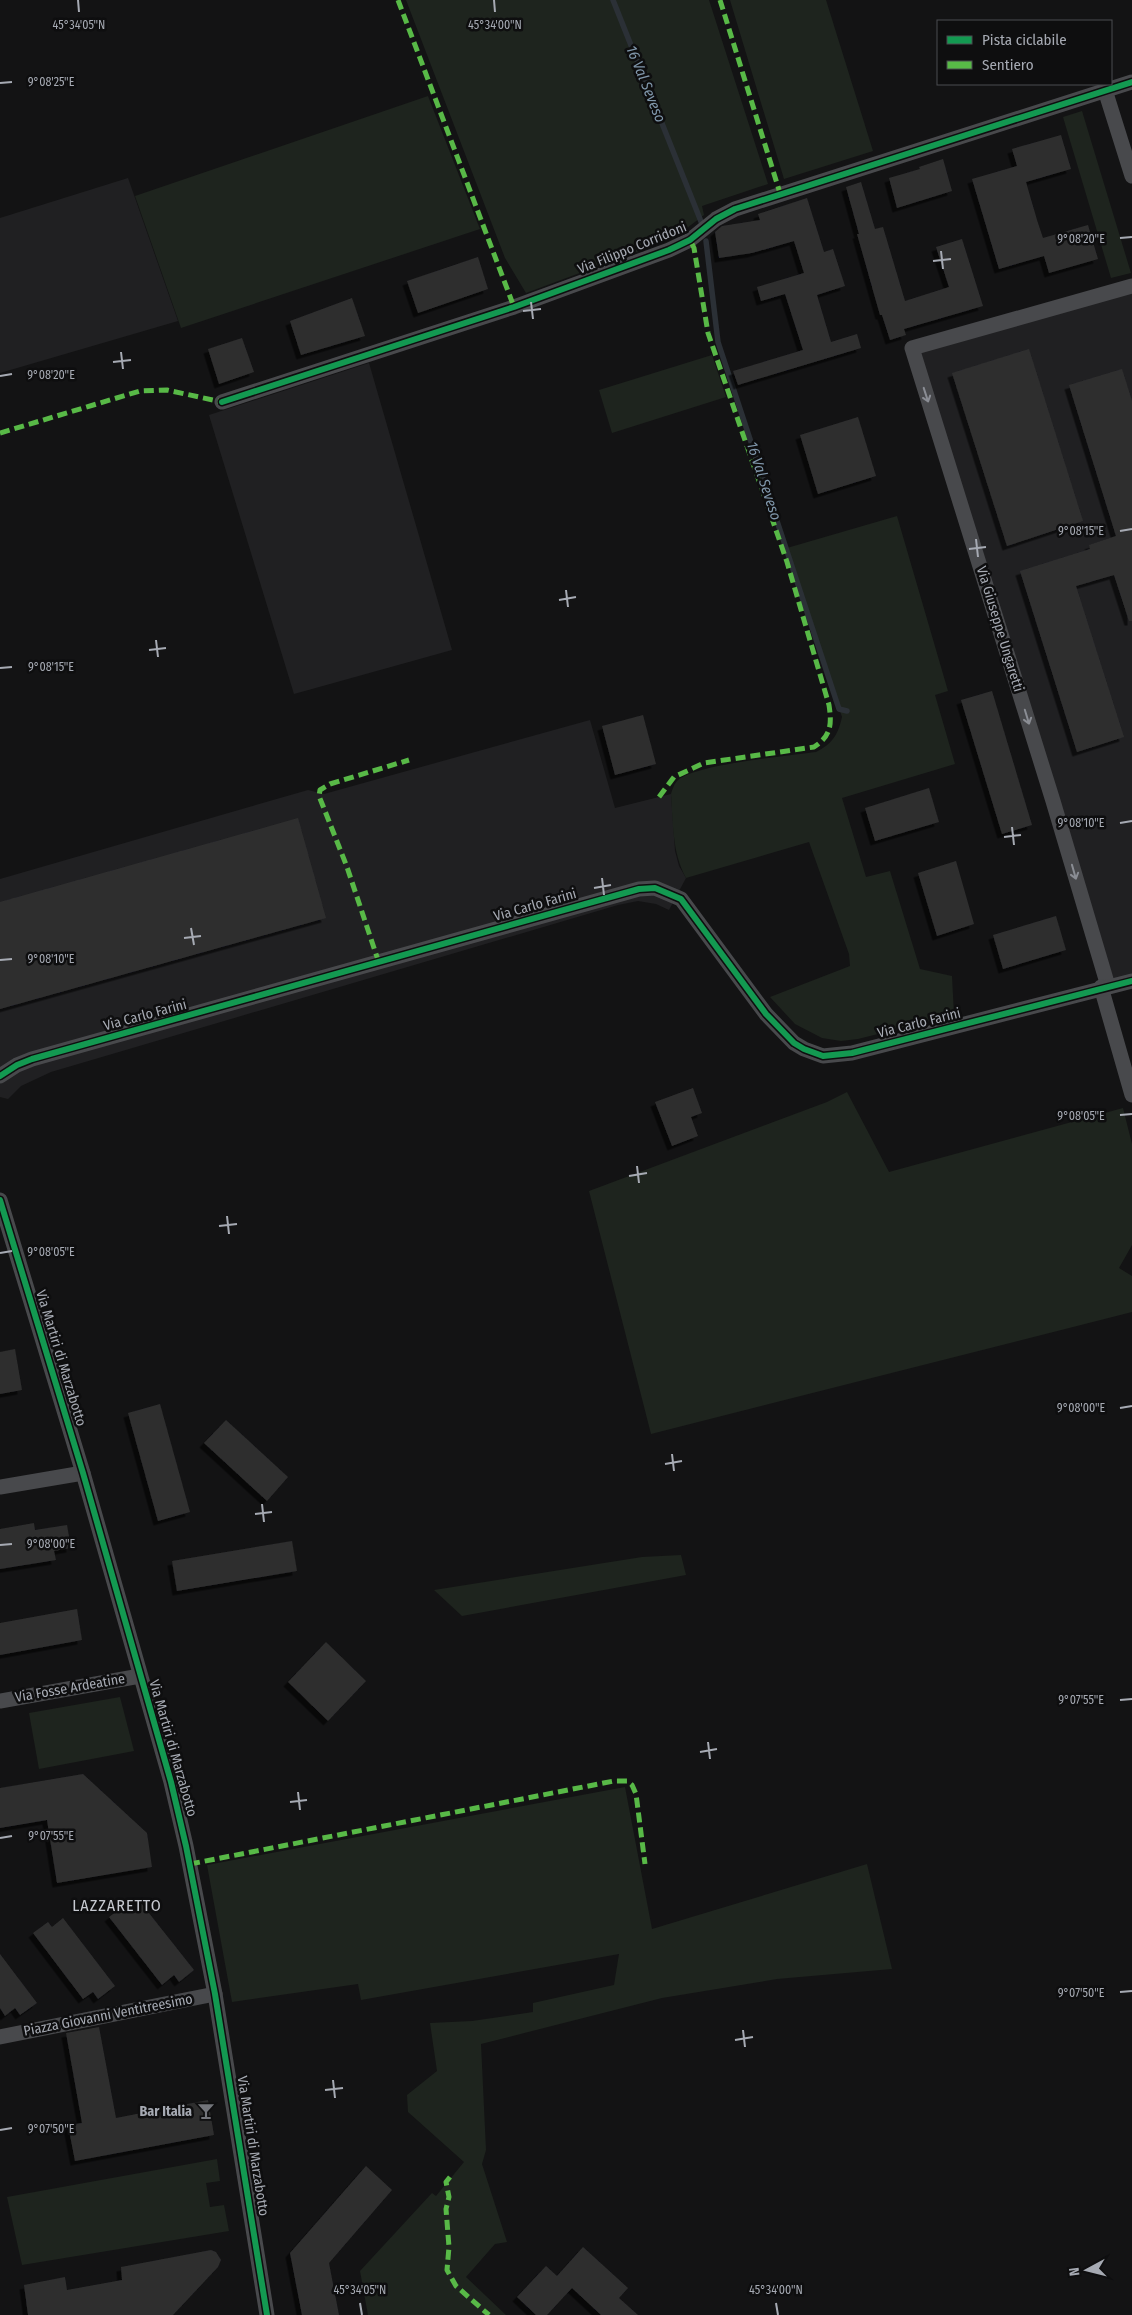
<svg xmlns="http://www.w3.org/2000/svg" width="1132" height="2315" font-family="'Fira Sans Condensed',sans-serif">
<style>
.built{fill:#202022}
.green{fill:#1e241e}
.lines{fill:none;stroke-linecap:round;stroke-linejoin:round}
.stream{stroke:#2b3036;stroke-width:5.5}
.building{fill:#2e2e2f;filter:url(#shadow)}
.minor{stroke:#48494c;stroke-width:15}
.quiet{stroke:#58b947;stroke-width:5;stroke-dasharray:10 5;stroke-linecap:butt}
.cycleway-casing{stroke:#0e0e0f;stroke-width:9}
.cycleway{stroke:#139951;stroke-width:6}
.oneway{stroke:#8a8d94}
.ticks{fill:none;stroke:#a6aab3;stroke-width:2}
.labels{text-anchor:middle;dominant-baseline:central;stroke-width:5;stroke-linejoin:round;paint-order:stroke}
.street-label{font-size:14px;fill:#a6aab3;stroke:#0e0e0f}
.poi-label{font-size:14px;font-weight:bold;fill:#a6aab3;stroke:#0e0e0f;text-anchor:end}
.water-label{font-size:15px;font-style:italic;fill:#8097ab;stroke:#0e0e0f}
.quarter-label{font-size:16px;letter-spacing:1px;fill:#c6c9d0;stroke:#0e0e0f}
.ticks-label{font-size:12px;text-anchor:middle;fill:#a6aab3;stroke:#0e0e0f;stroke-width:5;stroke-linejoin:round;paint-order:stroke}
</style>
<defs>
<filter id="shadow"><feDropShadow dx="-4.5" dy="4.5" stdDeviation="0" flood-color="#0009"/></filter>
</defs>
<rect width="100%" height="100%" fill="#131314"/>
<g class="built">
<path d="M128,178L178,321L0,373V218Z"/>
<path d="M1132,291V976L1114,981L917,352Z"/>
<path d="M369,363L452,650L294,694L209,415Z"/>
<path d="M590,720L615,808L671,794L675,851L679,866L686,878L669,910L656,904L638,901L618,905L51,1072L21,1086L8,1099L0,1097V879L308,790L324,794Z"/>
</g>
<g class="green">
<path d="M406,0H709L768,184L702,206L704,215L674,238L526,293L505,258Z"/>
<path d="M730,0H826L873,151L784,179Z"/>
<path d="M428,96L480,229L181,328L135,196Z"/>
<path d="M1082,111L1131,273L1111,278L1063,117Z"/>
<path d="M712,355L726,397L612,433L599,390Z"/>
<path d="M897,516L948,691L935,695L955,764L842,798L866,877L890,871L920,969L952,976L954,1015L858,1039L841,1041L822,1038L795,1024L770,997L850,966L849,954L809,842L686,878C672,852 673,822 671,794C673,788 674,784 678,780C697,764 788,756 816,752C832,744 838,735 842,717L787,548Z"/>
<path d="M847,1092L889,1172L1123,1108L1132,1144V1245L1119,1268L1132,1276V1312L651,1434L589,1191L827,1102Z"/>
<path d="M681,1555L686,1575L462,1616L434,1590L642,1557Z"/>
<path d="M120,1697L134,1751L39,1769L29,1713Z"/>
<path d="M625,1787L652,1929L867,1864L892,1969L777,1979L662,1998L481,2044L486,2150L482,2164L507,2242L495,2244L466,2277L506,2315H368L360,2271L432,2193L436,2196L464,2162L408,2112L407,2095L437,2071L430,2023L472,2021L533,2012V2003L614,1985L619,1954L361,2000L358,1984L232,2002L207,1865Z"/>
<path d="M217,2159L220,2181L206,2183L210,2207L224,2205L229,2231L22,2265L7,2197Z"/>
</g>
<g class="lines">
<g class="stream">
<path d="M613,0L702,224"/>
<path d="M706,241L718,342L839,709L847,711"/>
</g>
</g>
<g class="building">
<path d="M1061,135L1071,169L1026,182L1037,220L1043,238L1088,225L1098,259L1049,273L1044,256L999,269L972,179L1017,166L1012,149Z"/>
<path d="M943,159L952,191L897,208L889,178L920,169L919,167Z"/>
<path d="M861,182L875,229L883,227L905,301L949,287L936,247L962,239L983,306L904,329L906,335L890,340L882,315H880L857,234H859L846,187Z"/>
<path d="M807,198L824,252L833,249L845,286L817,295L831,342L857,334L861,348L738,385L733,371L803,350L785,294L761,301L757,287L804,273L794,241L752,253L719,258L715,232L722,226L760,220L758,214Z"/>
<path d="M478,257L488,289L418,313L407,281Z"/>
<path d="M352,298L365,336L301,355L290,321Z"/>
<path d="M242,338L254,372L219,384L208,349Z"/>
<path d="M1029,349L1083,521L1007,546L952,373Z"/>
<path d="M1122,369L1132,401V621H1129L1114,575L1076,586L1124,737L1077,752L1020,571L1090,549L1089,545L1116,536L1069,385Z"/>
<path d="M858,417L876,476L818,494L800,435Z"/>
<path d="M992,691L1032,825L1002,834L961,700Z"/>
<path d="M643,715L656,764L615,775L602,726Z"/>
<path d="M929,788L939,822L875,841L865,808Z"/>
<path d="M298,818L326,918L0,1009V902Z"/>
<path d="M956,861L974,924L937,936L918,873Z"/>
<path d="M1056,916L1066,950L1003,969L993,935Z"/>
<path d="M693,1088L702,1113L691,1117L698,1136L672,1146L655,1102Z"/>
<path d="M15,1349L22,1390L0,1394V1352Z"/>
<path d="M160,1404L190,1512L158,1521L128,1413Z"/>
<path d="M226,1420L288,1477L267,1501L204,1443Z"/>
<path d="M34,1523L35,1530L67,1525L71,1548L54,1551L56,1560L0,1569V1529Z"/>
<path d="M292,1541L297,1571L177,1591L172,1561Z"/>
<path d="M77,1609L82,1640L0,1655V1623Z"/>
<path d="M326,1642L366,1681L328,1721L288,1682Z"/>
<path d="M83,1774L147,1833L152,1867L57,1883L47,1820L0,1828V1788Z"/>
<path d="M141,1903L194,1970L179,1982L174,1975L162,1985L109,1917L125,1905L130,1912Z"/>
<path d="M63,1918L115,1986L98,1999L93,1992L83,1999L33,1933L48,1922L52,1927Z"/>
<path d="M0,1954L37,2003L20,2015L15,2008L5,2016L0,2008Z"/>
<path d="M99,2027L116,2118L208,2100L214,2135L75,2161L68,2125L82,2123L66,2033Z"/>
<path d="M366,2166L392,2190L329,2263L339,2315H302L290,2253Z"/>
<path d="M583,2247L628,2288L619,2298L638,2315H601L572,2288L547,2315H536L517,2297L546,2266L557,2276Z"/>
<path d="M211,2250L216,2252L221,2260L218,2267L173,2315H28L24,2285L65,2277L67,2290L122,2280L121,2267Z"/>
</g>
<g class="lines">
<g class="minor">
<path d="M1105,90L1132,176"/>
<path d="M222,402L514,307L669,250L690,240L716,219L735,209L1132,82"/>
<path d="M1108,986L1053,801L912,348L1132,286"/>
<path d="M1101,987L1132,1095"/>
<path d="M0,1076L17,1065L32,1059L639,889L655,888L681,899L766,1014L794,1043L804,1049L823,1056L852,1053L1132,981"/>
<path d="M0,1200L83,1473L171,1782L186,1846L215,1994L267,2315"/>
<path d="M0,1487L83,1473"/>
<path d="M0,1701L140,1676"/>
<path d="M0,2037L215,1994"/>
</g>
<g class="quiet">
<path d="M398,0L514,307"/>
<path d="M720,0L780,193"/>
<path d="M0,433L140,391L167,390L222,402"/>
<path d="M659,797L674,777L704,763L814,747C831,736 832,725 829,705L787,562L708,333L694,248L690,240"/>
<path d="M379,963L347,867L323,806L319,796L320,790L330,784L409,760"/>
<path d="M190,1864L614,1781H627L632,1785L636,1794L645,1864"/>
<path d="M450,2177L446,2182L449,2197L446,2209L449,2247L447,2270L456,2286L489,2315"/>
</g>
<g class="cycleway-casing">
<g id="cycleway">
<path d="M222,402L514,307L669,250L690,240L716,219L735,209L1132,82"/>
<path d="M0,1076L17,1065L32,1059L639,889L655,888L681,899L766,1014L794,1043L804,1049L823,1056L852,1053L1132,981"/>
<path d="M0,1200L83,1473L171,1782L186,1846L215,1994L267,2315"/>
</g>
</g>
<use href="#cycleway" class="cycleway"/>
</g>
<defs><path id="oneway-shaft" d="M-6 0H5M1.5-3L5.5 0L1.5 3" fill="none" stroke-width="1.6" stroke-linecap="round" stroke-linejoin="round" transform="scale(1.25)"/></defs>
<g class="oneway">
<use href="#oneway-shaft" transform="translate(926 395) rotate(72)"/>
<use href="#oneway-shaft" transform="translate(1027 717) rotate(73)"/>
<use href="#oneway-shaft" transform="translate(1074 872) rotate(74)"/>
</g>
<path class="ticks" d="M78,0L79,12M494,0L495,12M0,83L12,82M1120,238L1132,237M941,251L943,269M933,261L951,259M531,302L533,319M523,311L541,309M121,352L123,369M113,362L131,360M0,376L12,374M1120,531L1132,529M976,539L978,557M969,549L986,547M566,590L568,607M559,600L576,597M156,640L158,657M149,650L166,648M0,668L12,667M1120,823L1132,821M1012,827L1014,845M1004,837L1021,835M602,878L604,895M594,888L611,885M191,928L194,945M184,938L201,936M0,960L12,959M1120,1115L1132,1114M637,1166L639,1183M629,1176L647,1173M227,1216L229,1234M219,1226L237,1224M0,1253L12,1251M1120,1408L1132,1406M672,1454L674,1471M665,1464L682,1461M262,1504L264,1522M255,1514L272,1512M0,1545L12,1544M1120,1700L1132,1699M708,1742L710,1759M700,1752L717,1749M298,1792L300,1810M290,1802L307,1800M0,1838L12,1836M1120,1992L1132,1991M743,2030L745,2047M735,2040L753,2037M333,2080L335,2098M325,2090L343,2088M0,2130L12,2128M360,2303L362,2315M776,2303L778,2315"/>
<defs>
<g id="bar-bare" transform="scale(1.35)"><path d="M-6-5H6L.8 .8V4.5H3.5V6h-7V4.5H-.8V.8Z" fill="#73757b" stroke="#0e0e0f" stroke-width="2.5" paint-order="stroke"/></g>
</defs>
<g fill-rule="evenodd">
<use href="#bar-bare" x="206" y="2111"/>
</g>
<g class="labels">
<g class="street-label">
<text transform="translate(632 248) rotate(-22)">Via Filippo Corridoni</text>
<text transform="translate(1000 629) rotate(73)">Via Giuseppe Ungaretti</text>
<text transform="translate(535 905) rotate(-16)">Via Carlo Farini</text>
<text transform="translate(145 1015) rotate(-15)">Via Carlo Farini</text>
<text transform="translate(919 1023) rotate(-14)">Via Carlo Farini</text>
<text transform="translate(61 1358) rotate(73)">Via Martiri di Marzabotto</text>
<text transform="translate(70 1688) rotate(-10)">Via Fosse Ardeatine</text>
<text transform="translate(173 1748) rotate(74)">Via Martiri di Marzabotto</text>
<text transform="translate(108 2015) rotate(-11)">Piazza Giovanni Ventitreesimo</text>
<text transform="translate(253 2146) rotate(81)">Via Martiri di Marzabotto</text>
</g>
<g class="poi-label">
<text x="192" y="2111">Bar Italia</text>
</g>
<g class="water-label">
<text transform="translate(646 84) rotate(68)">16 Val Seveso</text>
<text transform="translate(764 481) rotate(72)">16 Val Seveso</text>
</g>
<g class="quarter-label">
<text x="117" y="1905">LAZZARETTO</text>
</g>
</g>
<g class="ticks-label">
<text x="79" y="29">45°34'05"N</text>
<text x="495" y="29">45°34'00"N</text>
<text x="51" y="86">9°08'25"E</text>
<text x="1081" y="243">9°08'20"E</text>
<text x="51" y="379">9°08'20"E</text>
<text x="1081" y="535">9°08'15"E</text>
<text x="51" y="671">9°08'15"E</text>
<text x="1081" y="827">9°08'10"E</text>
<text x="51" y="963">9°08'10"E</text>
<text x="1081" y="1120">9°08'05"E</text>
<text x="51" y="1256">9°08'05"E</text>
<text x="1081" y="1412">9°08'00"E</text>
<text x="51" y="1548">9°08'00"E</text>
<text x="1081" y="1704">9°07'55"E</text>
<text x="51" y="1840">9°07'55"E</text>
<text x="1081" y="1997">9°07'50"E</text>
<text x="51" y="2133">9°07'50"E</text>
<text x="360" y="2294">45°34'05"N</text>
<text x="776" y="2294">45°34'00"N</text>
</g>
<rect x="937" y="20" width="175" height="65" fill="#0e0e0f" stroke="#4b4c51"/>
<rect x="947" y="36" width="25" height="8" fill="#139951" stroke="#4b4c51"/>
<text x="982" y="45" font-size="15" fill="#a6aab3">Pista ciclabile</text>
<rect x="947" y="61" width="25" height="8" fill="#58b947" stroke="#4b4c51"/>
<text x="982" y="70" font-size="15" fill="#a6aab3">Sentiero</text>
<g transform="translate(1087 2270) rotate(263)" stroke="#0e0e0f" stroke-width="4" paint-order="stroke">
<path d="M0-4L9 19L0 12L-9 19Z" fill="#a6aab3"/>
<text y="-8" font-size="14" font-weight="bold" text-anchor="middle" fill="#a6aab3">N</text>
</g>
</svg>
